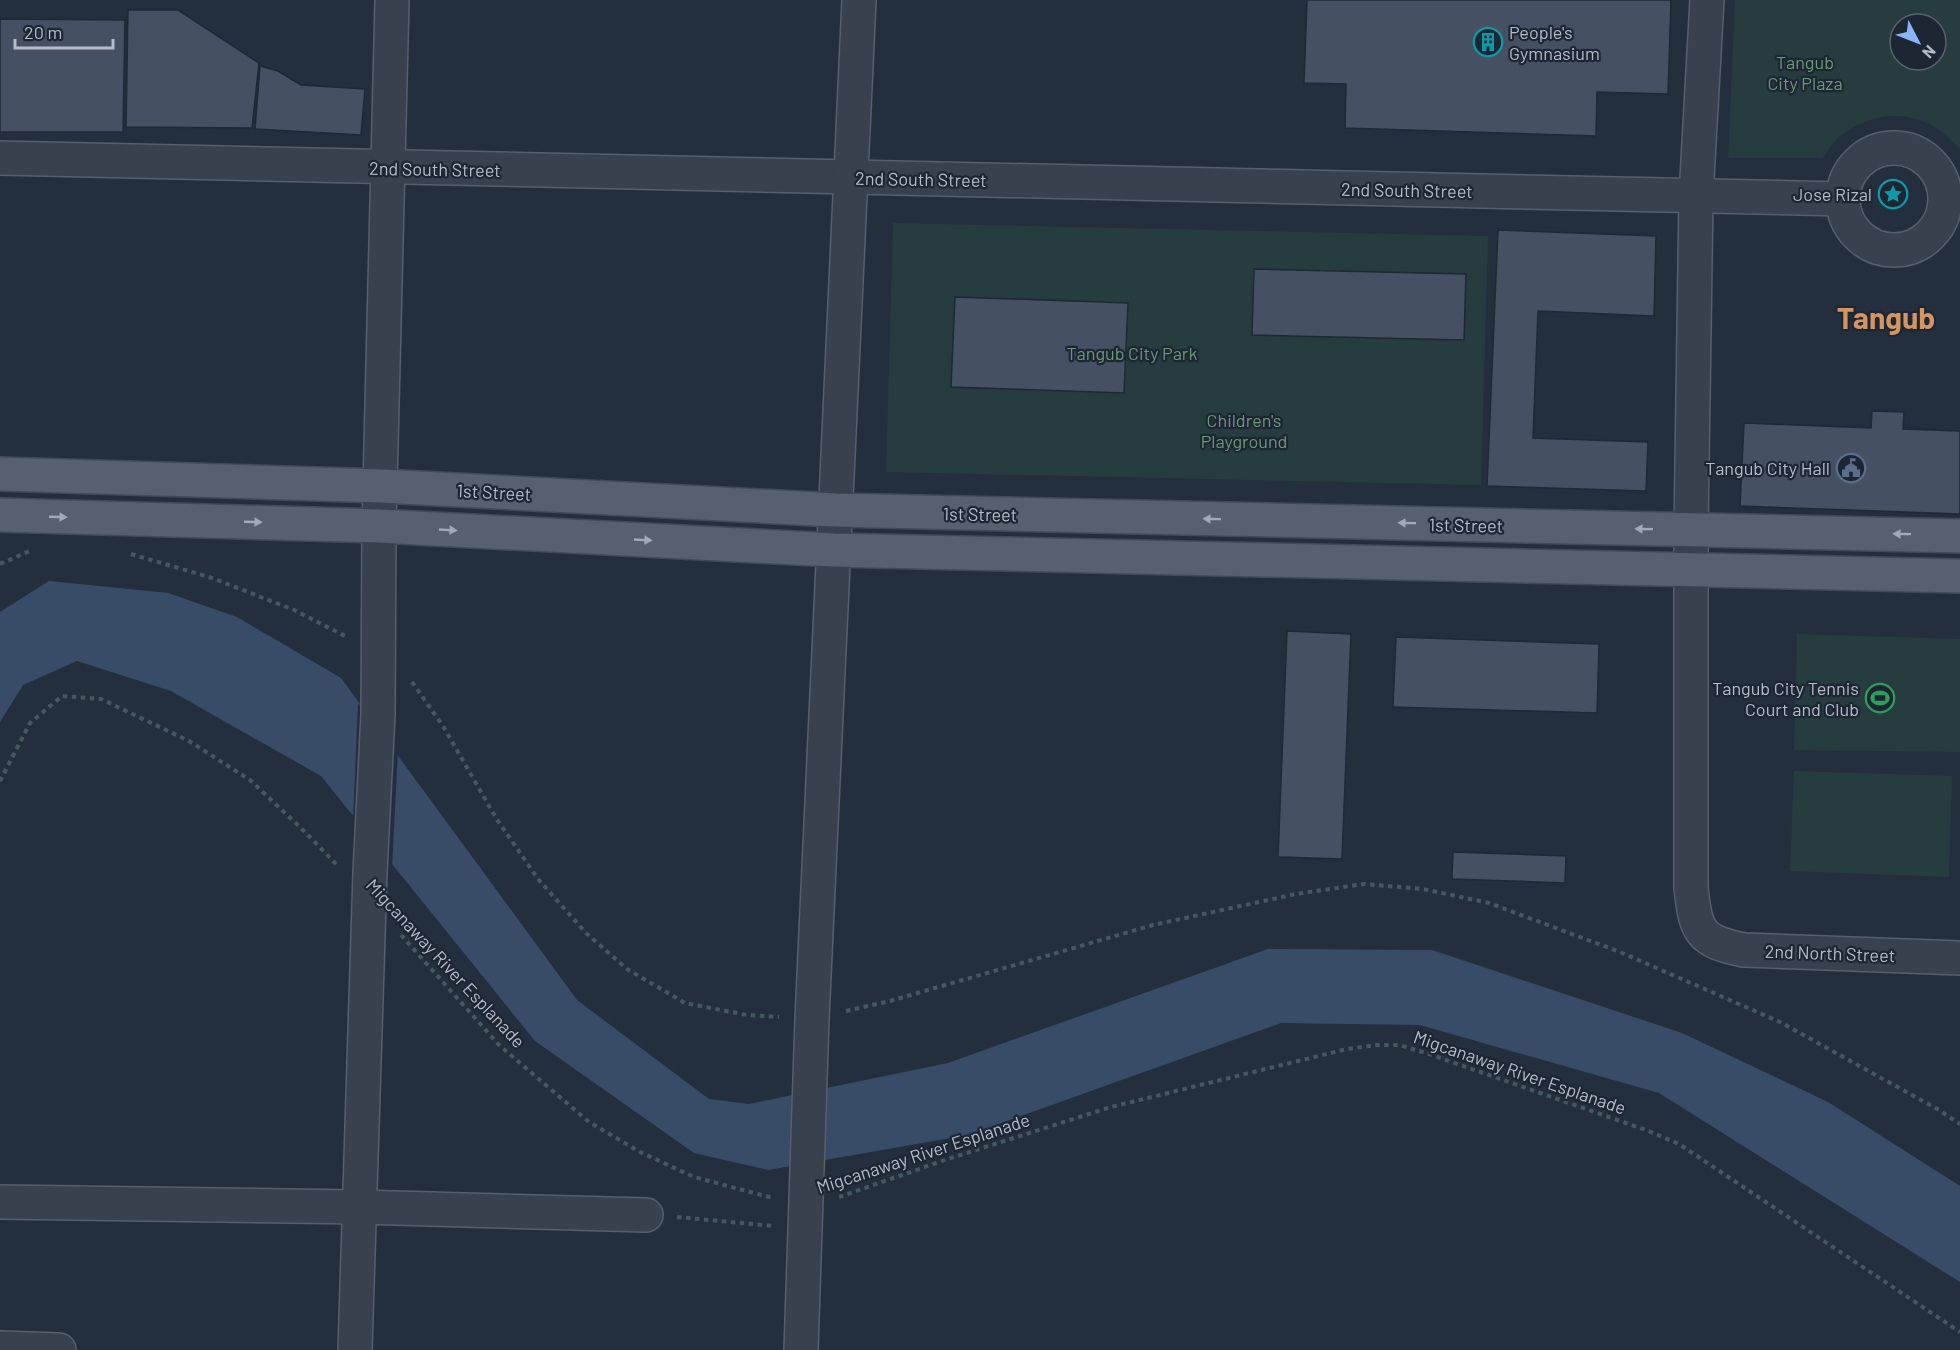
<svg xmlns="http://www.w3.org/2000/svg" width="1960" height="1350" font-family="Barlow,sans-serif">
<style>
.green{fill:#263c3f;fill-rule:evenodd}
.water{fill:#394c67}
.pier{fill:#242f3e}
.building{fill:#455162;stroke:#1f2835;stroke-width:1.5}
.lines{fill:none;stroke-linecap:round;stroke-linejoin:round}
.minor-casing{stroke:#565f6c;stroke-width:36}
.major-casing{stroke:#414a57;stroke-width:36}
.path{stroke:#44595c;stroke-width:4;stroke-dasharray:4.5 4.5;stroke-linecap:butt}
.minor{stroke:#38414e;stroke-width:33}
.major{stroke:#56606e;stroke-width:33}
.oneway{fill:#a1aab7}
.labels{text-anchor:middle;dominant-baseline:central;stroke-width:4.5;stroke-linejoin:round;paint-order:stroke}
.poi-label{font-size:18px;fill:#b4bcc9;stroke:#1d2633;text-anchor:end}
.park-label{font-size:18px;fill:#6b9a76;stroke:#1d2633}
.street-label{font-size:18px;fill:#b4bcc9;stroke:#1d2633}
.town-label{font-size:30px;font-weight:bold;fill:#d59563;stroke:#1d2633}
</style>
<rect width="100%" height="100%" fill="#242f3e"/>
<g class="green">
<path d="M1735,0H1960V150C1929,110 1880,105 1840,136C1833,142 1828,151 1823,158H1728ZM1900,24H1936V60H1900Z"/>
<path d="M893,223L1488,236L1481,485L886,472Z"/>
<path d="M1797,634L1960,639V752L1794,750Z"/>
<path d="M1794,771L1952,776L1949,877L1790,871Z"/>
</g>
<path class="water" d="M49,581L168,593L237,617L341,678L577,1000L709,1099L749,1104L948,1063L1268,949L1432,950L1682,1033L1828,1102L1960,1186V1282L1659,1093L1420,1025L1281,1023L968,1135L768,1170L694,1153L535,1041L321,776L171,691L77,661L23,685L0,722V612Z"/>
<path class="pier" d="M358,704L367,708L398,750L392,869L353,820Z"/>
<g class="building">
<path d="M1307,0H1671L1668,94L1597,92L1596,136L1345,128L1346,84L1304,83Z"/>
<path d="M128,10H178L259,63L252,128L126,127Z"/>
<path d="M0,19L125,20L123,132H0Z"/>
<path d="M260,66L278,71L301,85L365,89L361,135L255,129Z"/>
<path d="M1498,230L1656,236L1654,316L1538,311L1533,438L1648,442L1646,491L1487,486Z"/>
<path d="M1254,269L1466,274L1464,340L1252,335Z"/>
<path d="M955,297L1128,303L1124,393L951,387Z"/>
<path d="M1872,411L1904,412L1903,429L1960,431V514L1740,506L1744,423L1871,428Z"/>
<path d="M1287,631L1351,634L1342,859L1278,857Z"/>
<path d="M1396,637L1599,644L1597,713L1393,707Z"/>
<path d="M1453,852L1566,856L1565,883L1452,879Z"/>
</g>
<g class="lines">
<g class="minor-casing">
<g id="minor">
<path d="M1707,0L1696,196L1691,530V888C1696,932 1699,941 1744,950L1960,958"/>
<circle cx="1894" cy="199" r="51"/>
<path d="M0,158L1843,199"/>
<path d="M0,1202L359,1207L646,1215"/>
<path d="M0,1348L59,1350"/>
<path d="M355,1350L370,872L378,714L379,526L392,0"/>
<path d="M801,1350L812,1019L859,0"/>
</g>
</g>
<g class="major-casing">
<g id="major">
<path d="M0,474L381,486L835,510L1960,536"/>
<path d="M0,515L379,526L833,550L1960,576"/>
</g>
</g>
<g class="path">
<path d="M131,554L212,578L294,610L345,636"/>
<path d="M0,564L32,550"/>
<path d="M412,682L443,726L496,818L538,879L586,933L627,969L685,1003L747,1015L779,1017"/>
<path d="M0,781L30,723L62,696L101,699L189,741L250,780L301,828L337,865"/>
<path d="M401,935L499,1045L589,1122L640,1152L694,1177L773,1198"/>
<path d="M846,1011L890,1001L1153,925L1296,894L1364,884L1423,889L1489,903L1620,952L1780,1022L1939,1110L1960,1124"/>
<path d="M839,1197L948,1159L1111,1107L1347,1049L1377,1045H1399L1426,1053L1646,1130L1679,1144L1960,1332"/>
<path d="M677,1217L774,1226"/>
</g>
<use href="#minor" class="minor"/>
<use href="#major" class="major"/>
</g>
<defs><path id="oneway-solid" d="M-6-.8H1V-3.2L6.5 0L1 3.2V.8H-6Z" transform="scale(1.5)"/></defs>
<g class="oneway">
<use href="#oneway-solid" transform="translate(58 517) rotate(2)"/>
<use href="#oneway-solid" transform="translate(1212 519) rotate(-179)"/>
<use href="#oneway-solid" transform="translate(253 522) rotate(2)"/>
<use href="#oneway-solid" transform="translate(1407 523) rotate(-179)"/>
<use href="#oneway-solid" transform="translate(1644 529) rotate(-179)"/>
<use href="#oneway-solid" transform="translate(448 530) rotate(3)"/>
<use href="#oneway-solid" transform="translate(1902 534) rotate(-179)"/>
<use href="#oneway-solid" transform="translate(643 540) rotate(3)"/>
</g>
<defs>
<g id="building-ring" transform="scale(1.5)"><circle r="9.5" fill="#1d2633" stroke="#0f9aa8" stroke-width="1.5"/><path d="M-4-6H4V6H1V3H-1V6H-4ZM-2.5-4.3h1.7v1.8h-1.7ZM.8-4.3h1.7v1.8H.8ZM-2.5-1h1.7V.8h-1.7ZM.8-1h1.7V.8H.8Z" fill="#0f9aa8"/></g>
<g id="sight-ring" transform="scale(1.5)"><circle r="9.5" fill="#1d2633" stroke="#0f9aa8" stroke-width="1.5"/><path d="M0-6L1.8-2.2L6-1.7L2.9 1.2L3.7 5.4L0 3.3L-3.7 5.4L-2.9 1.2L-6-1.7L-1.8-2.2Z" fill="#0f9aa8"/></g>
<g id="civic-ring" transform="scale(1.5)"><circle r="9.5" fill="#1d2633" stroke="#5c6f8a" stroke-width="1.5"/><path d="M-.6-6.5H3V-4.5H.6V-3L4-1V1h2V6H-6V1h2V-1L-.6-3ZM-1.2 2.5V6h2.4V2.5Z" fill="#5c6f8a"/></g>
<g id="stadium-ring" transform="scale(1.5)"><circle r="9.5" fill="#1d2633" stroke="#2e9e5b" stroke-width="1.5"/><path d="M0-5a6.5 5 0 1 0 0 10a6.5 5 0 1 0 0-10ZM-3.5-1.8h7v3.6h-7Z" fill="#2e9e5b"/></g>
</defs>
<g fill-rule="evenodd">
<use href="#building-ring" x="1488" y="42"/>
<use href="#sight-ring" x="1893" y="194"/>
<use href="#civic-ring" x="1851" y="468"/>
<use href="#stadium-ring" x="1880" y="698"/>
</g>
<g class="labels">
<g class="poi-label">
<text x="1509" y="32" text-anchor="start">People's<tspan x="1509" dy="21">Gymnasium</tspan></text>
<text x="1872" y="194">Jose Rizal</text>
<text x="1830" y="468">Tangub City Hall</text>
<text x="1859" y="688">Tangub City Tennis<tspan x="1859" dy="21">Court and Club</tspan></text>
</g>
<g class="park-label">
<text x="1805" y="62">Tangub<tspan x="1805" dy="21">City Plaza</tspan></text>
<text x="1132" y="353">Tangub City Park</text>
<text x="1244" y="420">Children's<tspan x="1244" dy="21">Playground</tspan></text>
</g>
<g class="street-label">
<text transform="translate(435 169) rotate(1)">2nd South Street</text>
<text transform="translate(921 179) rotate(1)">2nd South Street</text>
<text transform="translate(1407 190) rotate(1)">2nd South Street</text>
<text transform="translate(494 492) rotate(3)">1st Street</text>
<text transform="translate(980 514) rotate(1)">1st Street</text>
<text transform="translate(1466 525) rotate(1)">1st Street</text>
<text transform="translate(1830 953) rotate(2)">2nd North Street</text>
<text transform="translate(446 963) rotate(47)">Migcanaway River Esplanade</text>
<text transform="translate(1520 1072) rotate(19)">Migcanaway River Esplanade</text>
<text transform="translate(923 1153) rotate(-18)">Migcanaway River Esplanade</text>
</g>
<g class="town-label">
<text x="1886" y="317">Tangub</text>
</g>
</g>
<g transform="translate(1918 42) rotate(132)"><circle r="28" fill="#1d2633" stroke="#59626f" stroke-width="1.5"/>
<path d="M0-4.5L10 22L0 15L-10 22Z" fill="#8ab4f8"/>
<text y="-9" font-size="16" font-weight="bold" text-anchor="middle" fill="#b4bcc9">N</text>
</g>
<path d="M15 39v9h98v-9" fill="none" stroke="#b4bcc9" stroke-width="3"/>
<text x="24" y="39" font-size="18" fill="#b4bcc9" stroke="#1d2633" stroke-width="4.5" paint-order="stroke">20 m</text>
</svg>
